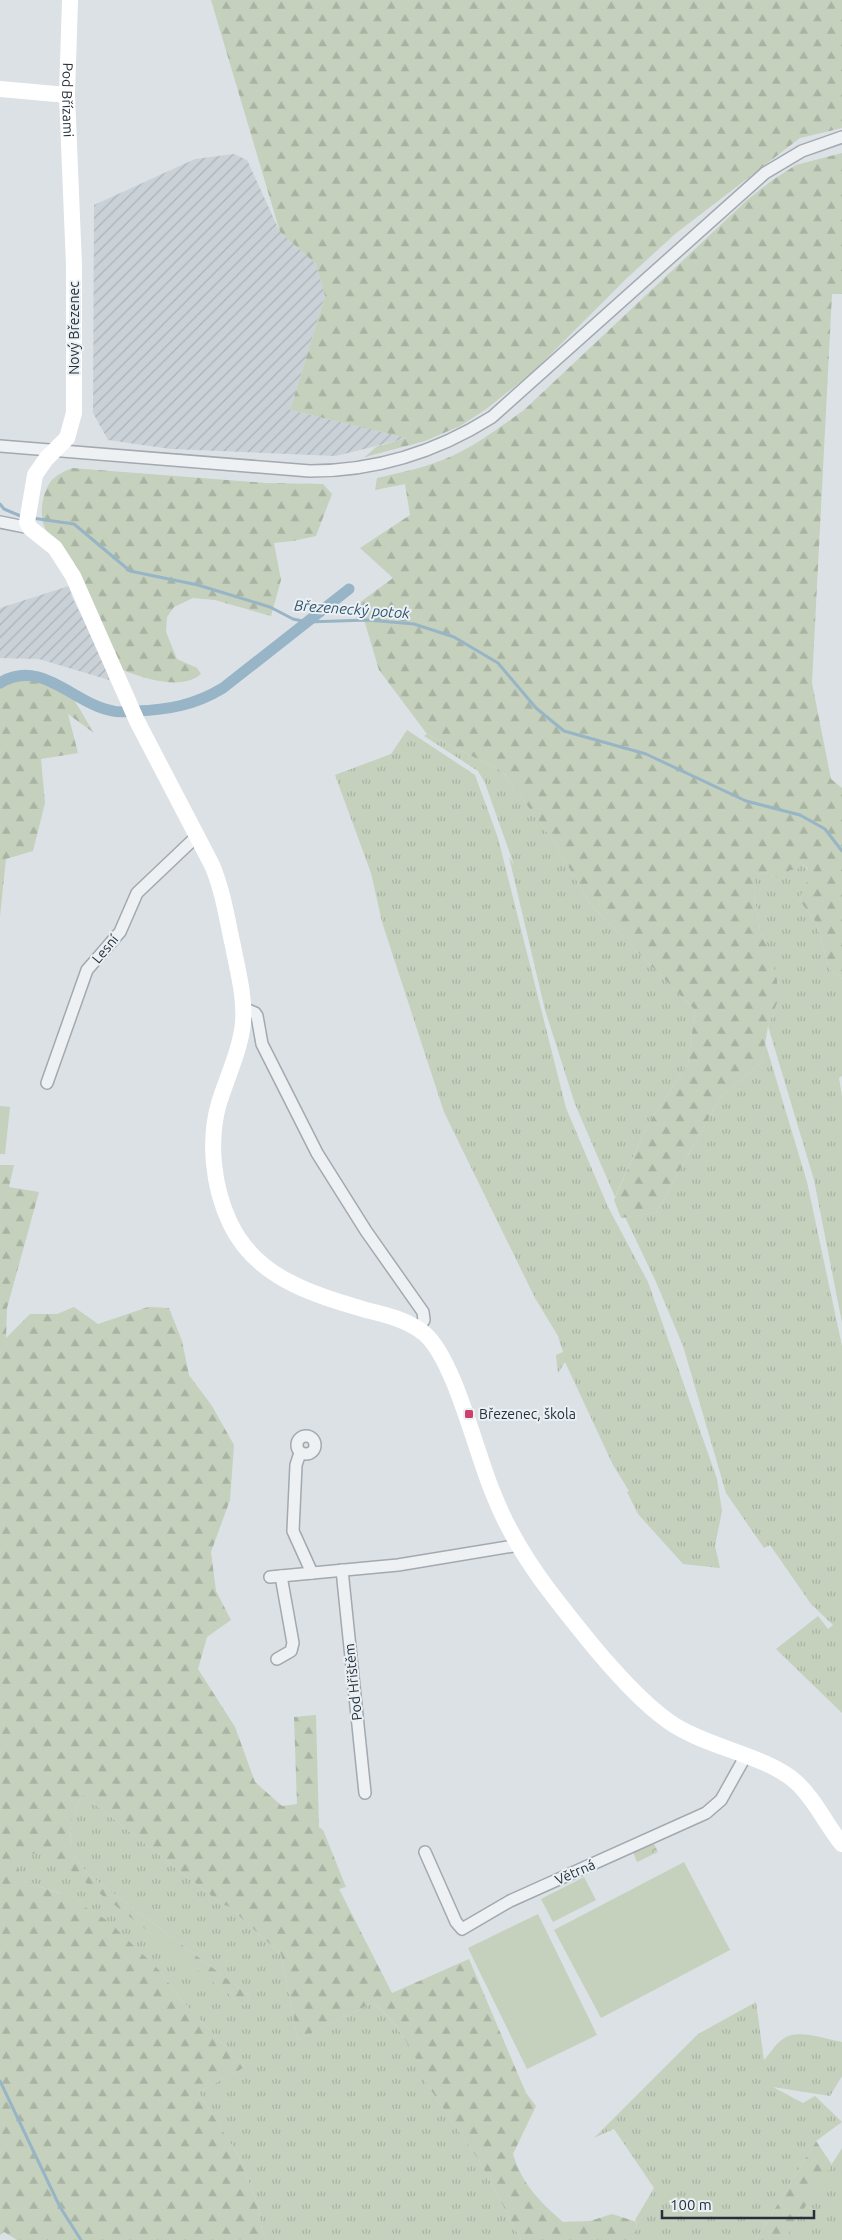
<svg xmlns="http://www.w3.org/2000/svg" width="842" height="2240" font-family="Ubuntu,sans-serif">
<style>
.industrial{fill:url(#industrial-furrows)}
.grass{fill:url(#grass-tufts)}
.forest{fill:url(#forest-firs)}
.park{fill:url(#park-crowns)}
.pitch{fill:#c5d0bd}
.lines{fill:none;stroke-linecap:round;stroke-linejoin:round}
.stream{stroke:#97b5c6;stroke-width:3}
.canal{stroke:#97b5c6;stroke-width:11}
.street-casing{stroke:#a2a9af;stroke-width:14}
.street{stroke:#eef1f4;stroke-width:11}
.secondary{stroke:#fff;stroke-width:16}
.poi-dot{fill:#cb416b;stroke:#ebf0f4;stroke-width:2}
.labels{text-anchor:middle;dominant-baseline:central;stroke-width:4;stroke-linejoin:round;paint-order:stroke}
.street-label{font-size:14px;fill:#26313b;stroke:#ebf0f4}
.poi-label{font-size:14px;fill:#26313b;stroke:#ebf0f4;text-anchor:start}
.water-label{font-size:15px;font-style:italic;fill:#31566e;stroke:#ebf0f4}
</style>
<defs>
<pattern id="industrial-furrows" width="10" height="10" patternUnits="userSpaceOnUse" patternTransform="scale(1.25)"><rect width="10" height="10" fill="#cad1d7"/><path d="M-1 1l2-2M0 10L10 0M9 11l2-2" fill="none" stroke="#adb4b9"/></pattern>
<pattern id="grass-tufts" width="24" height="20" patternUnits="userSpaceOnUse" patternTransform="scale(1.25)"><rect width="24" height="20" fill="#c5d0bd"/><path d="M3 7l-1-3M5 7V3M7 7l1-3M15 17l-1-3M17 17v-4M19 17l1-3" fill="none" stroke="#a9b3a3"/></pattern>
<pattern id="forest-firs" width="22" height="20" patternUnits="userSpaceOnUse" patternTransform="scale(1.25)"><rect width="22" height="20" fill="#c5d0bd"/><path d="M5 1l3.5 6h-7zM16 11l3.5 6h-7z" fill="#a9b3a3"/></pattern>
<pattern id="park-crowns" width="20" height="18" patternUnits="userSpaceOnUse" patternTransform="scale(1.25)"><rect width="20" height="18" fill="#c5d0bd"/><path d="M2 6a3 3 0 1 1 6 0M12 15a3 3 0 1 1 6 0" fill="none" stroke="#a9b3a3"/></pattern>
</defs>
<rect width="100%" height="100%" fill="#dce1e6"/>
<g class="industrial">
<path d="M234,154L247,160L280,232L316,264L325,296L290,410L408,438L336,456L171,449L108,440L93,413L94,205L195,159Z"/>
<path d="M69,586L72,597L110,673L109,680L39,659L0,658V608Z"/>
</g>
<g class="grass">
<path d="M407,730L475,775L498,838L566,1108L608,1207L648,1282L717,1479L722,1511L715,1546L720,1568L683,1564L638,1514L627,1492L629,1491L613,1465L565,1362L558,1373L556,1355L563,1352L558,1336L535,1298L444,1112L382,922L371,873L335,775L391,754Z"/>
<path d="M427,734L502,771L554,842L591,905L695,1010L688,1064L647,1126L615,1197L575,1104L545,1010L509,857L514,865L485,783L478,771L424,736Z"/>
<path d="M800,862L808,870C809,887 802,887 800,901L817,924L829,969L842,979V1076L839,1078L842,1096V1323L814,1180L768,1026L777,1003L770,951L760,930L754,893L755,876L767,872L774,877Z"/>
<path d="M765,1042L807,1182L842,1346V1713L776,1649L818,1616L828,1629L833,1625L811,1604L770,1545L764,1548L726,1493L683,1346L656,1282L625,1217L656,1213L720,1098L762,1062Z"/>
<path d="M82,1794L223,1905L228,1906L281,1954L298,2040L372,2003C394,2016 418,2058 426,2083L480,2162L521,2240H267L262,2230L258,2205L238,2155L198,2092L245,2067L181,2000L160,1971L59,1893L23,1881L13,1861L44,1849L244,2006L250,1996L89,1875L71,1852L70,1824Z"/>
<path d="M756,2002L764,2060C770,2054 775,2044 783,2039C797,2028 826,2039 842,2042V2076L830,2096L773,2087L803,2103L815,2096L842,2122L816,2141L756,2240H631L636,2233L637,2222L635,2220L654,2188L614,2129L594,2138L698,2034Z"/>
<path d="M842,2148V2240H784Z"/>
</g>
<g class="forest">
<path d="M211,0H842V128L800,138L675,234L627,278L534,371L485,410L460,426L425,441L365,457L376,447L407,438L290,410L325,296L316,264L280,232Z"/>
<path d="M842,153V294H832L812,683L831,779L842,788V979L829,969L817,924L800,901C802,886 809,887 808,869L800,862L798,869L790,870L781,878L774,877L767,872L756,876L754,893L760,930L770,951L777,980V1003L768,1026L762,1062L720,1098L656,1213L621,1218L614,1200L647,1126L688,1064L695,1010L591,905L554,842L502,771L427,734L379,670L359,603L393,578L360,548L410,515L405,484L375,490L377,478C403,472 428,467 452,456C478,444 500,427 524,410L746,201L771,181L796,165Z"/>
<path d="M72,468L266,483L323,484L332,494L316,536L293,541L274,543L281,580L271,616L215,600L193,598L174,607L167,617L166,632L177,659L197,668L201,674C181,692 138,677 116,667L58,545C54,540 49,535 46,530C38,517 42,491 52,480C58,474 65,471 72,468Z"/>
<path d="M14,679L47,682L70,693L94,733L68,714L78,753L41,759L45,803L33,851L6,859L0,916V685Z"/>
<path d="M0,1165H14L9,1187L39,1192L7,1308L6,1338L30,1314H57L74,1307L98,1324L148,1307L169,1308L182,1341L189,1375L212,1406L234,1445L230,1500L211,1552L216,1591L231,1620L207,1637L198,1669L235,1727L255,1782L282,1806L297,1804L294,1717L316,1715L319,1827L323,1830L346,1887L339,1889L392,1993L469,1959L526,2093L536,2106L513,2154C522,2184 540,2202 563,2222L590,2221L612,2214L637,2222L636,2233L631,2240H521L480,2162L426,2083C418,2059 394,2015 372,2003L298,2040L281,1954L228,1906L223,1905L82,1794L70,1824L71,1852L89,1875L250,1996L244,2006L44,1850L14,1861L23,1881L67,1896L108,1921L160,1971L181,2000L245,2067L198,2092L238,2155L258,2205L262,2230L267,2240H17L4,2232L0,2235Z"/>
<path d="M816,2141L832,2165L784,2240H756Z"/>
</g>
<path class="park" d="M653,1842L658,1852L637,1862L633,1852Z"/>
<g class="pitch">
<path d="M0,1106L10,1107L5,1154H0Z"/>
<path d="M684,1862L730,1950L601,2018L554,1930Z"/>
<path d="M584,1877L596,1900L553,1922L541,1899Z"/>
<path d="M538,1914L597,2035L527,2069L468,1948Z"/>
</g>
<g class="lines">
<g class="stream">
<path d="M0,504L4,509L23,517"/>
<path d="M32,518L74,524L130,571L198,585L270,607L293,619L307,622L368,620L414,624L454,637L498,663L536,708L564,731L646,754L746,801L800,815L825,829L842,851"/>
<path d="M0,2081L60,2207L81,2240"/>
</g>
<path class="canal" d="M0,683C41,657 75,705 113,711C120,713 128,711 136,711C168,710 195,705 223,688L349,589"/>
<g class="street-casing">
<g id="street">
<path d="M0,446L310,471C376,471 435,453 492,417L765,173L802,151L842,137"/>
<path d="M0,522L30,528"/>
<path d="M243,1008L255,1013L257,1016L262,1044L317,1153L366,1231L423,1312L424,1320L418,1329"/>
<path d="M47,1083L87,970L120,932L137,893L197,836"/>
<circle cx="306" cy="1445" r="9"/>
<path d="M300,1453L296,1465L293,1531L312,1573"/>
<path d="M342,1570L365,1793"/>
<path d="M270,1577L398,1565L519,1545"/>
<path d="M277,1659L291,1651L293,1643L281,1576"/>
<path d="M425,1852L456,1922L462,1929L510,1901L706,1813L721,1800L745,1757"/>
</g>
</g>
<use href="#street" class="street"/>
<g class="secondary">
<path id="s1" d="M70,0L67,95L74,266V413L67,438L46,459L35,475L27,522L30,528L55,548L73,576L137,721L212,865C223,891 227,919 233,946C238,972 245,997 243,1023C240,1051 227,1077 219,1103C208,1141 213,1187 230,1223C256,1278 312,1294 366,1310C387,1315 408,1320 425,1334C455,1361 476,1453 493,1493C507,1529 528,1563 551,1593C582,1633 632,1698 674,1725C710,1748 767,1756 796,1782C815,1799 826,1825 842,1844"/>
<path d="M0,89L67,95"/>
</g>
</g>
<rect class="poi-dot" x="464" y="1409" width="10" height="10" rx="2.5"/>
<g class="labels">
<g class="street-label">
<text stroke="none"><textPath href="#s1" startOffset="100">Pod Břízami</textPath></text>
<text transform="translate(74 328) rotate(-90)">Nový Březenec</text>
<text transform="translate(105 949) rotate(-50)">Lesní</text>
<text transform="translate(353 1682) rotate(-96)">Pod Hřištěm</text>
<text transform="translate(575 1872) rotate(-24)">Větrná</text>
</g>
<g class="poi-label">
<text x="479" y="1414">Březenec, škola</text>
</g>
<g class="water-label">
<text transform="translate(352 609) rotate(4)">Březenecký potok</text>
</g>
</g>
<path d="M662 2210v8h152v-8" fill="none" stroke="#26313b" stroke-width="2.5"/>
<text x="670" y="2210" font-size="15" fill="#26313b" stroke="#ebf0f4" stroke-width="4" paint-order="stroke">100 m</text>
</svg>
